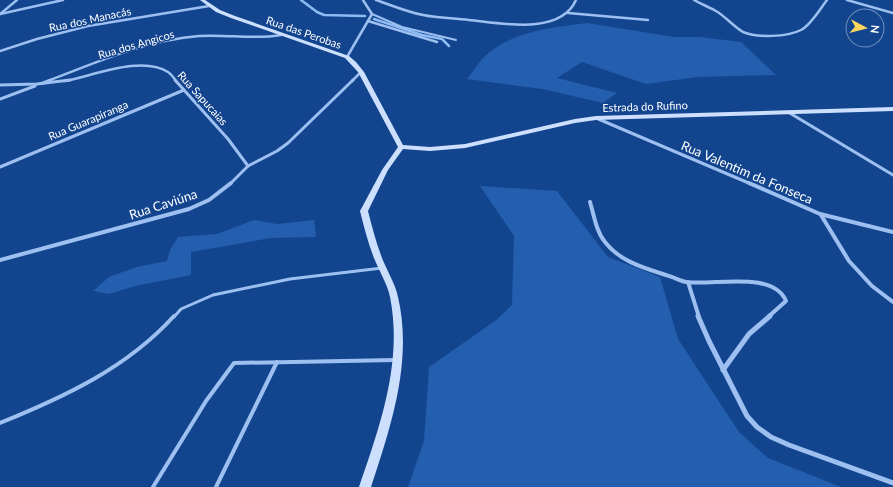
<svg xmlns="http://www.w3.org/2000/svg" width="893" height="487" font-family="Lato,sans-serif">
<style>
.green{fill:#245eaf}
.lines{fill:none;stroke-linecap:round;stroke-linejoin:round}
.stream{stroke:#8fbbf5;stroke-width:2.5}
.lane-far2{stroke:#9dc0f1;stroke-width:2}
.lane-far1{stroke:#9dc0f1;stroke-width:3}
.lane{stroke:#9dc0f1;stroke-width:4}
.street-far3{stroke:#9dc0f1;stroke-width:2.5}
.street-far2{stroke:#9dc0f1;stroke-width:3}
.street-far1{stroke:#9dc0f1;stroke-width:4}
.street{stroke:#9dc0f1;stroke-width:5}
.secondary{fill:#ccdffc;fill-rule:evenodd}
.labels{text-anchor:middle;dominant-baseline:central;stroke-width:3;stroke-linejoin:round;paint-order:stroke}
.far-street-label{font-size:11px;fill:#fff;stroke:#13458f}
.street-label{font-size:13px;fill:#fff;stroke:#13458f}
</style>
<rect width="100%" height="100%" fill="#13458f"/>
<g class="green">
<path d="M587,23L674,37H700L741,42L776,75L698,77L646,84L582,62L557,78L617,93L603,103L542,89L467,79C473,72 478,63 484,57C513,30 551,28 587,23Z"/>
<path d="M480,186L557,191L608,257L660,277L678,339L739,432L768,458L841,487H408L424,441L429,367L495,321L512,305L514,236Z"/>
<path d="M254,220L277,224L314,220L316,237L271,238L191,252V275L135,286L109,294L93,291L109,277L137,267L167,261L170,250L178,237L217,234Z"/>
</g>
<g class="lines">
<g class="stream">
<path d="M301,0L317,12L324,15L365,16"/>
<path d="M374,19L422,35L442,39L449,46"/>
</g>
<path class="lane-far2" d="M372,14L402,27L456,40"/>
<path class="lane-far1" d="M174,317L181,309L213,295L290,279L382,268"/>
<g class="lane">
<path d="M0,423C64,397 127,368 174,316"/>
<path d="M153,487L206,401L234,363L395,360"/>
<path d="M216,487L277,362"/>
</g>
<g class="street-far3">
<path d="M376,0C391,5 407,12 423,15C438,18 454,18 469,20C500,23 560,36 576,0"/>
<path d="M694,0C701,4 709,7 716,11C726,17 733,26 743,32C757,38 787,37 801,30C811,25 820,9 827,0"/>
<path d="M847,0L893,13"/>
<path d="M568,13L648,20"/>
<path d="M0,14L63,0"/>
<path d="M0,14L17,0"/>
<path d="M368,21L437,42"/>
<path d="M0,51L37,39L88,26L209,6"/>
<path d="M347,57L372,14L363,0"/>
<path d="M48,81C97,62 147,40 199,36C227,34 254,40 281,35"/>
<path d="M65,81C93,76 141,55 168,72C171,74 174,78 176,81"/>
<path d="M352,81L361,72"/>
</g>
<g class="street-far2">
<path d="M175,80L228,139L248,166"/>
<path d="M43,83L51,80"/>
<path d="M0,85L37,84L70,80"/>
<path d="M0,99L35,86"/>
<path d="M788,112L893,175"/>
<path d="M596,118L751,184"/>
<path d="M0,167L184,90"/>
<path d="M230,184L248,166L277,151L288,143L353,80"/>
</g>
<g class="street-far1">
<path d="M749,183L820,214L893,232"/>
<path d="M590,202C594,215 596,231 605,242C621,263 648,269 672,277C677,279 681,281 686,282C713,286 773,270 786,301L768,317"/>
<path d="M821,215L849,261L872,286L893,302"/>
<path d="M0,260L189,209L209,200L231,183"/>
<path d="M688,282L699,317"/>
</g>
<g class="street">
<path d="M698,316L709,341L747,416L757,427L771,437L789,445L893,483"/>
<path d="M723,370L749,334L770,316"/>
</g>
<path class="secondary" d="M200,0H205L220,10L235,16L349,56L356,62L364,72L403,145L430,147L465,144L575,119L596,116L893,107V111L596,120L575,123L465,148L430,151L403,149L388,170L368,211C372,227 376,242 382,258C387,271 395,283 398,297C413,361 391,426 371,487H359C380,426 403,362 390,297C387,283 379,271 374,258C368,243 364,227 360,211L382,170L398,147L358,72L345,58L231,18L216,12Z"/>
</g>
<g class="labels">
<g class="far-street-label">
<text transform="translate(90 19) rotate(-12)">Rua dos Manacás</text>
<text transform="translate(304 32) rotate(19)">Rua das Perobas</text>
<text transform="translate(136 44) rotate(-16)">Rua dos Angicos</text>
<text transform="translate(203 98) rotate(48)">Rua Sapucaias</text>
<text transform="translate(645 106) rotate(-2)">Estrada do Rufino</text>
<text transform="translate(88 120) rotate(-23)">Rua Guarapiranga</text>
</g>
<g class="street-label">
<text transform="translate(747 172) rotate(23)">Rua Valentim da Fonseca</text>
<text transform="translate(163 204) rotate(-18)">Rua Caviúna</text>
</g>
</g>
<g transform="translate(865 28) rotate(97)"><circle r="19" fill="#13458f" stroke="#718fbc"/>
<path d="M0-3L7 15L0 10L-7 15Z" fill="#ffd65e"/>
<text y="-6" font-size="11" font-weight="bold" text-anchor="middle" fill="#ffffff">N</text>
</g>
</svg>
